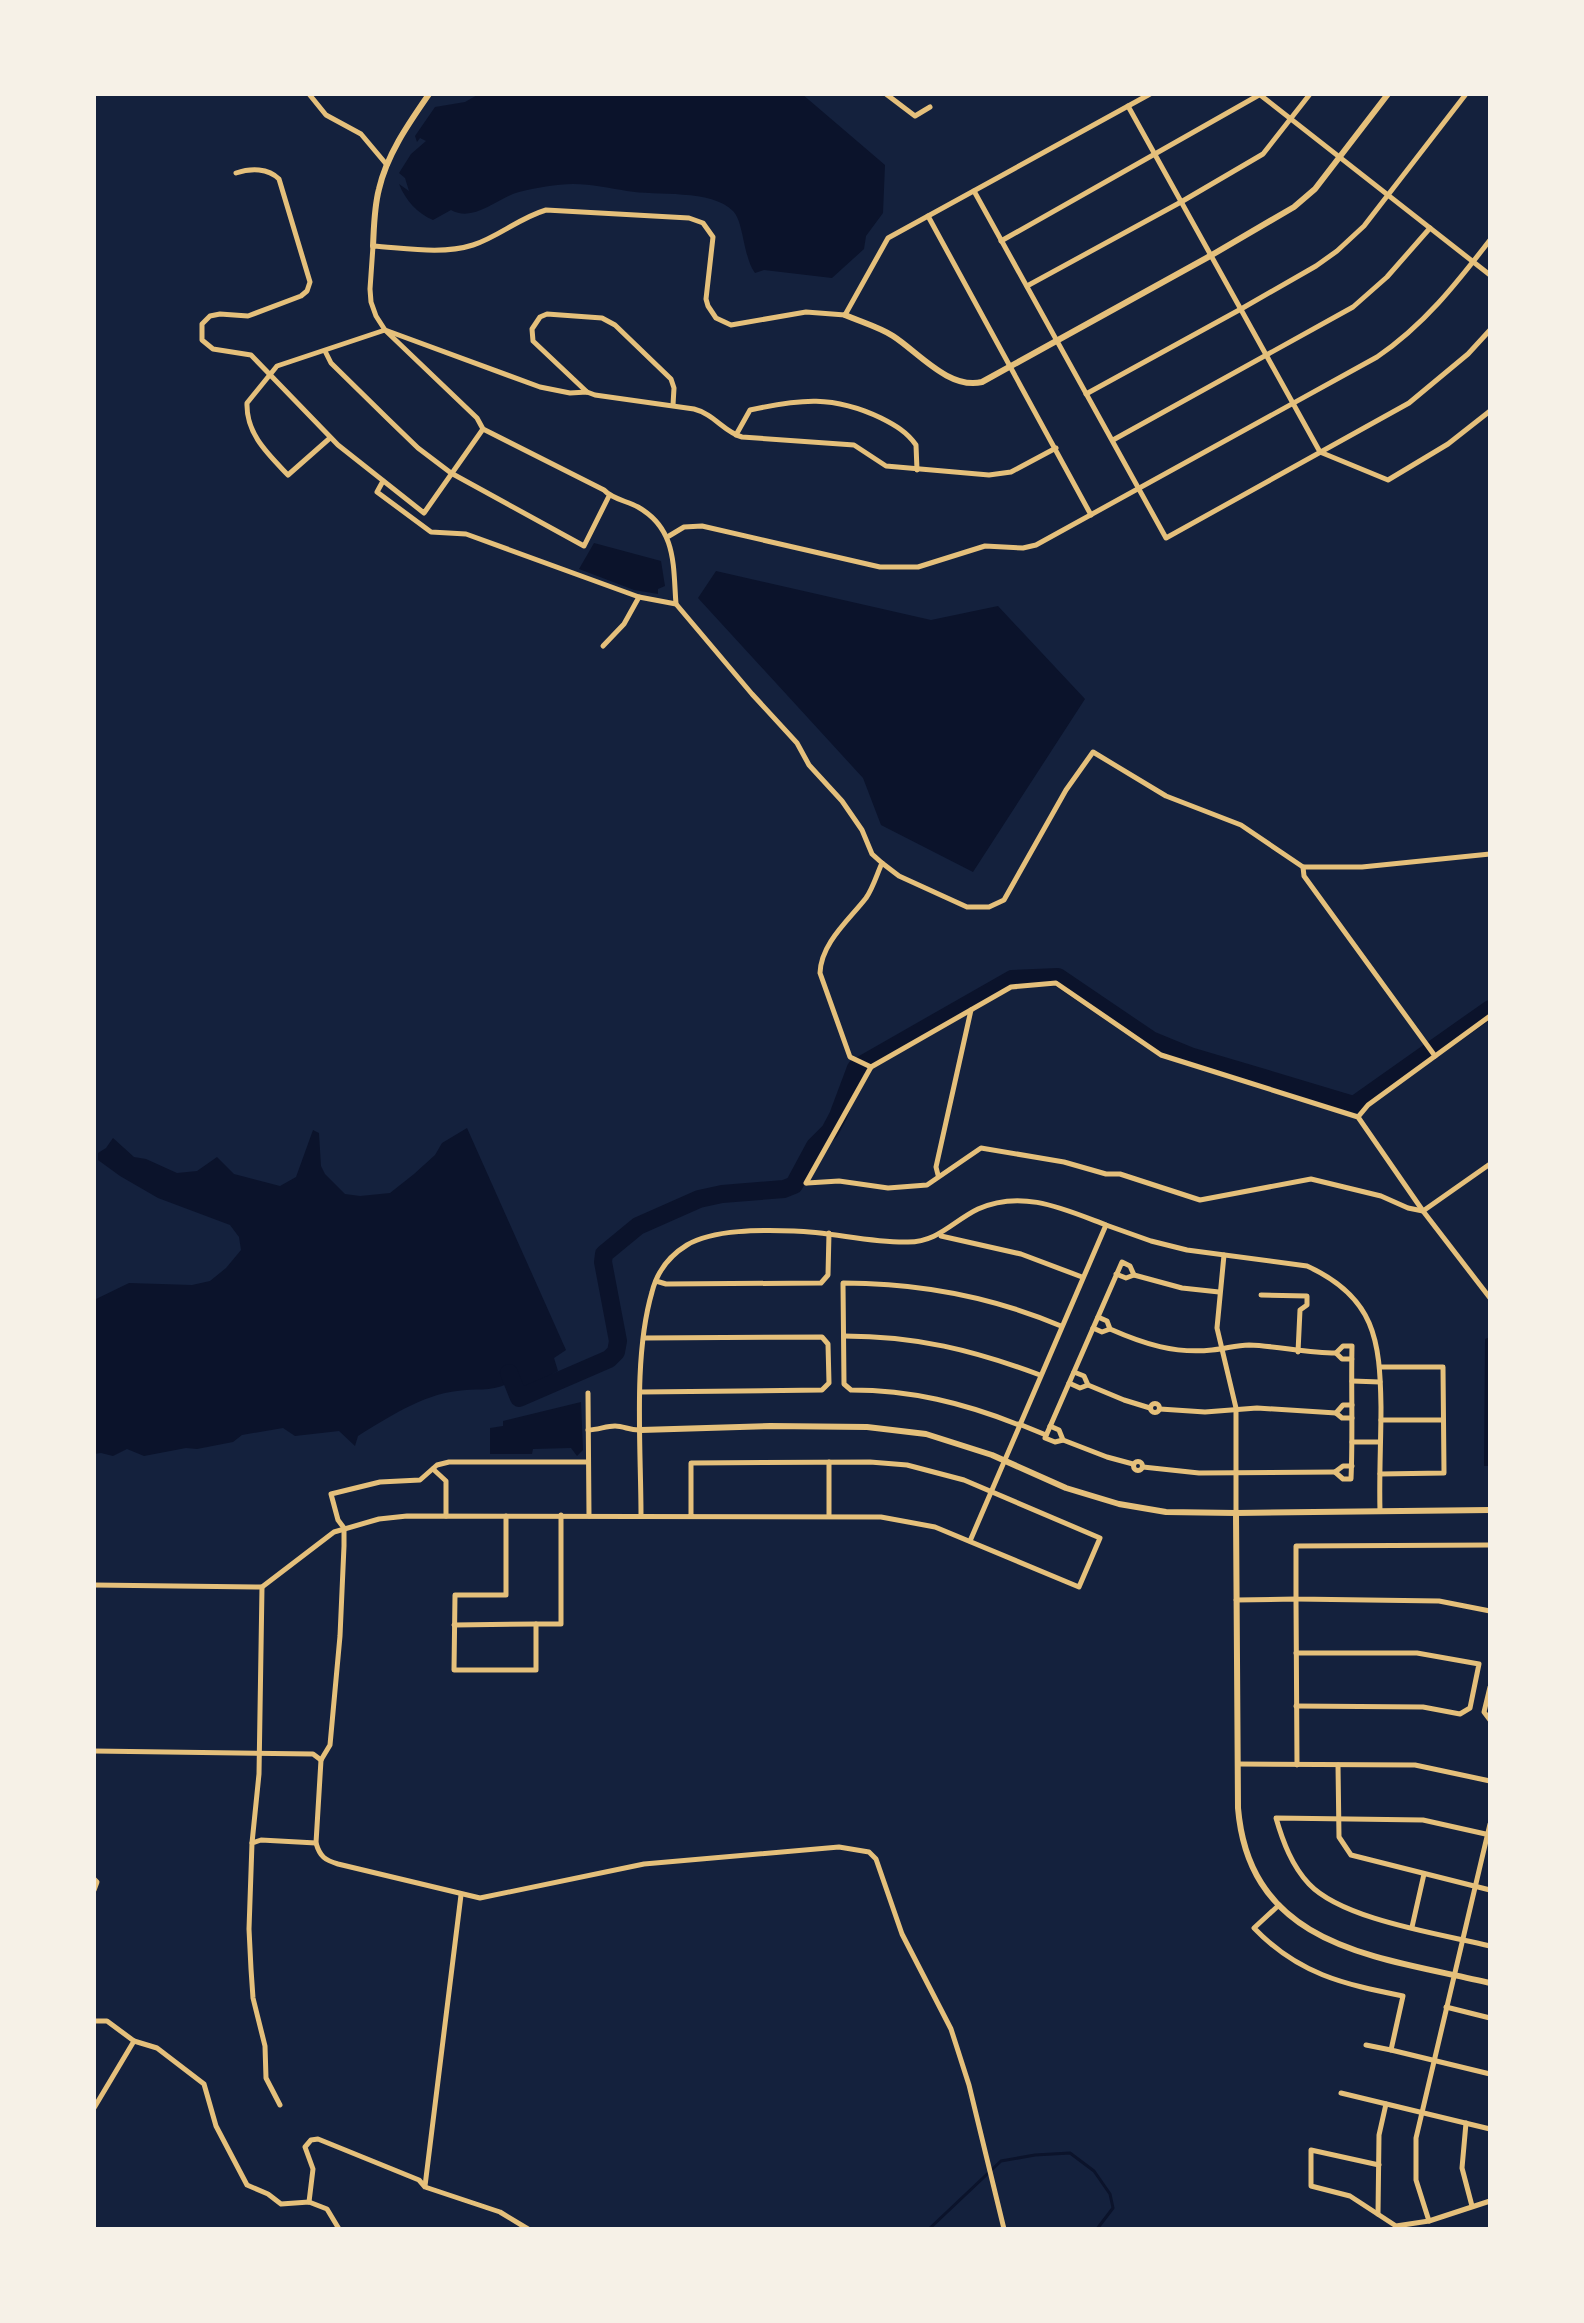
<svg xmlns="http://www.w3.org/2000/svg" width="1584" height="2323" font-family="'Exo 2',sans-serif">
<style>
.water{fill:#0b132b}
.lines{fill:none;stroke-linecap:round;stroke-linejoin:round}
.stream{stroke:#0b132b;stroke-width:3}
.river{stroke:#0b132b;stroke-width:18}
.minor{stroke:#e5c07b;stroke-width:5}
.tertiary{stroke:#e5c07b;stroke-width:6}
</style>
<rect width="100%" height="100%" fill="#14213d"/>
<g class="water">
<path d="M479,94H802L885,165L883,213L866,236L864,249L832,278L764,270L755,273C743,257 744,222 733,211C712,189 656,196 627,191C609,188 592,184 573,184C557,184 535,188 519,192C497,198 474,223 451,210L433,220C417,213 406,201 399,184L409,191L405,178L399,173L411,154L426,141L420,138L417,142L415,136L435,107L465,102Z"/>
<path d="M594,543L661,561L665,586L658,589V594L634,590L579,569Z"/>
<path d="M716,571L931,620L998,606L1085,699L973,872L881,825L863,778L698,598Z"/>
<path d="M467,1128L566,1350L554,1358L558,1371L513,1395L507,1384C490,1392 475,1388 457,1391C422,1395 387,1418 358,1436L355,1446L339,1431L295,1436L283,1428L242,1435L233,1442L197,1449L186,1448L144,1456L127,1449L113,1456L101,1453L94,1454V1300L129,1283L192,1285L210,1281L226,1268L241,1250L239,1237L230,1225L158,1198L120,1176L98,1160V1153L106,1148L113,1138L134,1157L146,1159L177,1173L197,1171L217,1157L234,1174L280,1186L296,1177L313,1130L319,1133L321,1166L325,1174L345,1194L360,1196L390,1193L414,1174L435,1155L442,1143Z"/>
<path d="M1490,1337V1466H1484L1485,1339Z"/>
<path d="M581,1402L583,1450L577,1456L571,1448L533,1449L532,1454H490V1428L503,1426V1421Z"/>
</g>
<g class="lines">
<path class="stream" d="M929,2229L1001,2161L1035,2155L1070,2153L1094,2171L1110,2194L1113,2208L1097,2229"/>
<path class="river" d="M509,1373L519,1398L609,1359L616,1352L618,1341L603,1262L604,1254L638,1226L699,1199L722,1194L784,1189L794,1185L815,1146L830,1131L838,1116L856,1068L1012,979L1058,977L1151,1040L1190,1056L1354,1105L1490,1009"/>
<g class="minor">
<path d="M309,94L326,115L361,134L387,165"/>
<path d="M886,94L915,116L930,107"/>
<path d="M1259,94L1490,275"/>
<path d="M1128,106L1320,452L1388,480L1448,444L1490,411"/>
<path d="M236,173C251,168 268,168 279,179L310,282L307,291L301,296L248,316L220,314L210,316L202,324V340L213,349L251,355L338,445L424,513L483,429"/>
<path d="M974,191L1166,538L1409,403L1468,354L1490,330"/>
<path d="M928,216L1091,515"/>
<path d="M1001,241L1259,95"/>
<path d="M1027,286L1181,202L1263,154L1310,94"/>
<path d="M325,351L331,363L387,418L418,448L451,473L584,546L609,496"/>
<path d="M587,392L533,341L532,329L540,317L547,314L602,318L615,325L671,379L674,388L673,405"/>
<path d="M1086,394L1241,309L1316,266L1337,251L1364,226L1466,94"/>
<path d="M736,435L750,410C800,399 833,395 881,418C895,425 907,432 916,445L917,470"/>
<path d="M330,438L288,475C268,454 246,434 247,403L277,366L385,330L540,387L570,393L587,392L595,395L694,409C714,414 724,432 742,437L854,445L886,466L989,475L1011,472L1056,448"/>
<path d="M1113,440L1353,307L1387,277L1430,228"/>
<path d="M383,481L377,492L431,532L466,534L639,597L676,604L752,694L797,743L809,765L842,801L862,830L872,854L882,863L899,876L967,907H989L1004,900L1066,790L1093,752L1166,796L1241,825L1303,867H1362L1490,854"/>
<path d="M669,536L684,527L702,526L880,567H918L985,546L1023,548L1036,545L1377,357C1424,325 1456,284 1490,240"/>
<path d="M676,604C673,566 677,529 638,507C627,501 612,499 604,490L483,429L477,418L385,330L376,316L371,302L370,289L373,246C405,248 442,255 473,245C498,237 519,218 546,210L689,218L703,223L713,237L706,299L708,306L716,318L731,325L806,312L845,315L888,238L1150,94"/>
<path d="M603,646L624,624L639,597"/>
<path d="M1303,867L1304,876L1435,1056"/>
<path d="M871,1067L850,1057L820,973C821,943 849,920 866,898C873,888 877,874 882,863"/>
<path d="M1358,1117L1368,1105L1490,1016"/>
<path d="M938,1175L936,1167L971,1010"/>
<path d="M806,1183L871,1067L1011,987L1056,983L1161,1055L1358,1117L1423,1211L1490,1298"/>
<path d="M807,1183L839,1181L888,1188L927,1185L981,1148L1064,1162L1106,1174H1120L1200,1200L1311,1179L1381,1196L1408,1208L1423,1211L1490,1164"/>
<path d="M1106,1225L1151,1241L1187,1250L1307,1266C1375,1297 1380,1340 1381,1407C1381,1442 1379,1476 1380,1511"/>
<path d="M941,1236L1021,1254L1082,1277"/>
<path d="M1224,1255L1217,1328L1236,1408V1513"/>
<path d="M1116,1274L1126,1278L1134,1275L1130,1266L1122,1262L1045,1438L1055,1442L1063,1440L1107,1457L1133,1464"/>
<path d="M1134,1275L1182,1288L1219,1292"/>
<path d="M656,1281L666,1284L821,1283L828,1275L829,1233"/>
<path d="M1261,1295L1307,1296V1305L1300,1310L1298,1352"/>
<path d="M1098,1317L1107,1321L1110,1329C1144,1344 1175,1354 1212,1350C1225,1349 1236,1345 1249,1345C1278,1346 1307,1353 1336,1353"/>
<path d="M1093,1328L1102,1332L1110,1329"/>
<path d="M844,1336C916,1336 973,1350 1040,1375"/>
<path d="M1074,1372L1084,1376L1088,1385L1124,1400L1150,1408"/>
<path d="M1352,1381L1380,1382"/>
<path d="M1069,1383L1080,1388L1088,1385"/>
<path d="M641,1392L822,1390L829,1383L828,1344L822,1337L644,1338"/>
<path d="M588,1393L589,1516"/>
<circle cx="1155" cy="1408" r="4.5"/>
<path d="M1160,1409L1205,1412L1257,1408L1336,1413L1343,1405H1352"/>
<path d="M1336,1413L1342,1418H1352"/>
<path d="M1381,1420H1443"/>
<path d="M1019,1424L1046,1435"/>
<path d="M1019,1425C964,1403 911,1390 851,1390L844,1384L843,1283C920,1283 990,1296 1061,1326"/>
<path d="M1050,1426L1059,1430L1063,1440"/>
<path d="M588,1430C598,1430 606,1426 615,1426C624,1426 631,1431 641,1430"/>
<path d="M1352,1442H1380"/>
<circle cx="1138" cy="1466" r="4.5"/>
<path d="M588,1462H449L437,1465L420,1480L380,1482L331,1494L338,1520L344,1528V1546L340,1636L330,1745L321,1760L316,1843C320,1857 325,1860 338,1864L480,1898L644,1864L839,1847L869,1852L876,1859L902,1934L951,2029L969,2085L1004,2229"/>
<path d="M829,1462V1516"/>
<path d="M1352,1466H1343L1335,1472L1343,1479H1351C1353,1435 1351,1390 1352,1346H1343L1336,1353L1342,1359H1352"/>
<path d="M1143,1467L1199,1473L1335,1472"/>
<path d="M433,1469L446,1481V1516"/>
<path d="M1380,1474L1444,1473L1443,1367H1381"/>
<path d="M641,1515C641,1447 633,1357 652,1292C657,1272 669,1256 687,1245C713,1229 763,1230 794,1231C832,1232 870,1243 908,1242C938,1242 953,1221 978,1209C1022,1189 1064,1209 1106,1225L970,1541"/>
<path d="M506,1516V1595H455L454,1670H536V1624H561V1515"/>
<path d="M1490,1545L1296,1546V1599L1439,1601L1490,1611"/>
<path d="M94,1585L262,1587L334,1532L379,1519L407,1516L881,1517L935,1527L1079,1587L1100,1538L964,1480L907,1465L870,1462L691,1463V1515"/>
<path d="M262,1587L259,1774L252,1843L249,1929L251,1969L253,1998L265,2046L266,2078L280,2105"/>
<path d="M1236,1600L1296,1599L1297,1765"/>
<path d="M454,1625L536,1624"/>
<path d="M1296,1653H1417L1479,1664L1470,1708L1460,1714L1423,1707L1296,1706"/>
<path d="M1490,1687L1484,1712L1490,1720"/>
<path d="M94,1751L313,1754L321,1760"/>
<path d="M1238,1764L1415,1765L1490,1781"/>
<path d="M1338,1765L1339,1837L1351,1855L1490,1890"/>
<path d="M1490,1835L1423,1820L1276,1818C1283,1842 1292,1866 1309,1884C1343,1920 1441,1934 1490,1946"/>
<path d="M252,1843L261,1840L316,1843"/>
<path d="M94,1879L97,1882L94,1890"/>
<path d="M1279,1905L1254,1928C1298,1974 1343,1984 1403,1996L1391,2050L1490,2074"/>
<path d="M1412,1927L1424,1874"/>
<path d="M1446,2007L1490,2018"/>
<path d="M94,2021H107L134,2041L157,2048L204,2084L216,2126L247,2185L268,2194L281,2204L309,2202L327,2209L339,2229"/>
<path d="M1366,2045L1391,2050"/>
<path d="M1341,2093L1490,2129"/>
<path d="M94,2108L134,2041"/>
<path d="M1466,2123L1462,2168L1472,2206"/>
<path d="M1379,2165L1311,2150V2186L1350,2196L1396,2226L1429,2221L1490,2201"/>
<path d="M425,2186L461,1895"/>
<path d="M309,2202L313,2169L305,2147L311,2140L318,2139L419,2180L425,2187L500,2212L528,2229"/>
<path d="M1378,2214L1379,2135L1386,2104"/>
<path d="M1429,2221L1416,2180V2138L1490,1824"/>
</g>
<g class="tertiary">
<path d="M373,246C374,227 374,208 379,189C387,154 409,123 429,94"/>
<path d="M845,315C861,322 879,327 893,336C918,352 949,390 982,382L1210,256L1294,207L1315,189L1388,94"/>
<path d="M641,1430L770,1426L867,1427L926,1434L992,1455L1066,1488L1119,1504L1166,1512L1236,1513L1490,1510"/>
<path d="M1236,1513L1238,1808C1250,1950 1381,1957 1490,1983"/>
</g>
</g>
<rect width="1584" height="2323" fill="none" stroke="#f6f1e7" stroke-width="192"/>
</svg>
